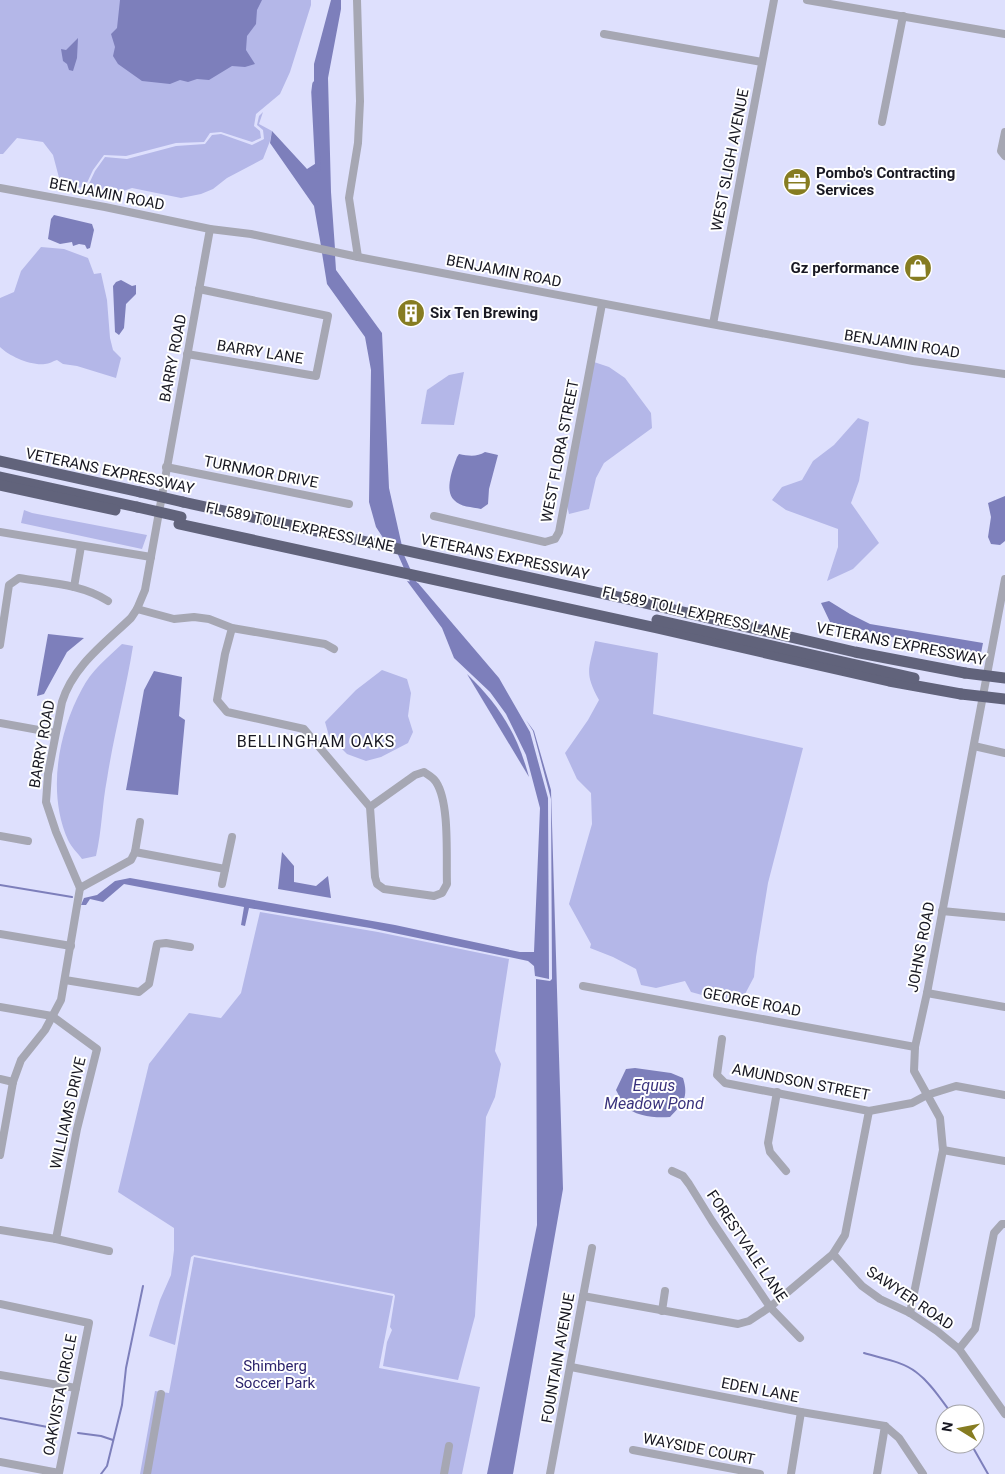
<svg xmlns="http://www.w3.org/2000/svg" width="1005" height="1474" font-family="Roboto,sans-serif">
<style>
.green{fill:#b4b7e8}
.water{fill:#7d7fbb}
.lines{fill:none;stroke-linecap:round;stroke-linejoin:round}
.stream{stroke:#7d7fbb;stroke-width:2}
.canal{stroke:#7d7fbb;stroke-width:5.5}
.minor{stroke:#a6a7b3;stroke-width:8}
.highway{stroke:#61637b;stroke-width:11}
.highway-bridge{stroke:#61637b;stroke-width:11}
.labels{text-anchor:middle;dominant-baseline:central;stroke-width:4;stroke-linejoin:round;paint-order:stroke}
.street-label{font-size:15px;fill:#181822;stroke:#fff}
.poi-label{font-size:15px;font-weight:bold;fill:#181822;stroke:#fff;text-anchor:start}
.park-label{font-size:15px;fill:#2d246d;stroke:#fff}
.neighbourhood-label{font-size:16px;letter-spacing:1px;fill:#181822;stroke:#fff}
.water-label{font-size:16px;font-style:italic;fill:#39327c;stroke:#fff}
</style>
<rect width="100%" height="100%" fill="#dee0fd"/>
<g class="green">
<path d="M0,0H311V5L290,72L280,94L256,114L254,126L260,131L261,138L252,142L221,132L210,133L204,142L176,143L126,156L104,155L93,170L85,187L62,189L53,155L43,142L17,138L3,154H0Z"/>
<path d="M263,112L259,124L272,131L270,141L263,159L227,178L213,189L201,194L181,198L132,188L112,195L75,190L87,188L95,171L105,157L127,159L176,146L205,144L212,135L221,134L252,145L264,139L263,130L257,125L259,116Z"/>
<path d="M41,247L64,249L88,258L94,274L101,273L107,300L110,338L113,350L121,358L116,378L77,366L63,364L57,360C53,361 49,364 45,364C31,366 9,356 0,347V298L14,292L21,271Z"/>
<path d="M594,362L609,367L625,378L651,413L652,428L604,463L596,478L589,509L569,514L567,505Z"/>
<path d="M464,372L454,425L421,424L427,390L449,375Z"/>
<path d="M858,418L869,422L859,481L851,503L879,543L853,569L827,581L838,547V529L786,510L772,500L782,487L802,480L813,461L834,445Z"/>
<path d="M24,510L32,513L147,535L142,549L21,523Z"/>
<path d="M595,641L658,653L653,714L803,748L768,883L756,957L754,977L745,994L724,1001L691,992L685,981L656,988L641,985L636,969L613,957L590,948L591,944L569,904L592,824L591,793L577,779L565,753L588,720L599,700C584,672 589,670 595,641Z"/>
<path d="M122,644L133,646C126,690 114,734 107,779C102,805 102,830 96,856L82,859C78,853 71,847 68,840C47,793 58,733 82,689C91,671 107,658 122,644Z"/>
<path d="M382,670L407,679L411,693L408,716L413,732L408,743L381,757L366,761L347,754L329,736L325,722L356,690Z"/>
<path d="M260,912L378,932L509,959L495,1051L501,1064L495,1097L486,1117L475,1316L458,1380L383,1366L387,1342L392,1330L390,1327L395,1296L394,1294L194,1255L191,1257L175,1345L149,1336L160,1300L171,1275L174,1250V1228L118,1192L149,1064L189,1013L221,1018L241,993Z"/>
<path d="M194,1257L393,1296L379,1368L480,1387L462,1474H140L155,1391L169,1393Z"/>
</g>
<g class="water">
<path d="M120,0H262L257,10L256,24L247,36L246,50L255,64L245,67L232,66L209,80L197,79L188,82L180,80L170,84L142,81L118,64L113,56L115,47L111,34L117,28Z"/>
<path d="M331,0H341V9L328,78L331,192L335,249L321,246L314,206L270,143L272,131L307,169L318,162L314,88V64Z"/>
<path d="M78,38L77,58L73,71L69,70L67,64L63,61L61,49L66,50Z"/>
<path d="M54,215L92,224L94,230L90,248L87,249L85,245L79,244L73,246L72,242L60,244L48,239L51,219Z"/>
<path d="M322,253L335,255L336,270L382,333L389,488L402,546L387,544L376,527L369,502L371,370L365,337L327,284Z"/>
<path d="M121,280L132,286L136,285V294L126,304L124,328L119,335L115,332L113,286L116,282Z"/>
<path d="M485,452L498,455L489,489L488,504L481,509C472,507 460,507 454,500C444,490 453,468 457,457L459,454C469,456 477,457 485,452Z"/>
<path d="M1005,496V541L1000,545L991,544L988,537L991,517L988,503Z"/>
<path d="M407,581L418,583L499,678L530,732L548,798L549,979L535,976L534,966L528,961L370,928L249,908L245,926L241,925L244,907L124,884L103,902L90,899L86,905H81L84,898L97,895L115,881L130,878L395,925L520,952H534L540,808L526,755L506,714L490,692L454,658L442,628Z"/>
<path d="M829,601L850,614L870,624L983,643L981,653L949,651L830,622L821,603Z"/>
<path d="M48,634L84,638L67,652L44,694L37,696Z"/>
<path d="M154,671L182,677L179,716L185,720L178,795L126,790L144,690Z"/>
<path d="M467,674C499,705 517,733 529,777Z"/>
<path d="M526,720L534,731L551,790L563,1189L513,1474H487L537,1225L536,979L550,981L552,979L551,799L533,731Z"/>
<path d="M282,852L294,866V882L316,886L328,876L331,898L278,889Z"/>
<path d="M635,1068L671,1073L683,1078C689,1098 683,1103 670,1117C656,1118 635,1117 624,1105C621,1101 619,1095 616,1090L626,1069Z"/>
</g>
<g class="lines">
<g class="stream">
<path d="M0,885L72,897"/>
<path d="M864,1353C880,1358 902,1361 916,1372C931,1383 941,1400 952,1414"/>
<path d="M0,1418L58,1429"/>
<path d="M78,1433L101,1436L113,1440"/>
<path d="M971,1444L988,1474"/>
<path d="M101,1474L107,1466L122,1405L126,1368L143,1286"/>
</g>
<g class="canal">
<path d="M315,84L314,92L318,169"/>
<path d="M398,548L413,582L417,587"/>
</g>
<g class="minor">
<path d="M357,0L360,101L358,143L349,198L358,257"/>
<path d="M807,0L1005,34"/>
<path d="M604,34L762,62"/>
<path d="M882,122L903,16"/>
<path d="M1005,132L1001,151L1005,156"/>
<path d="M0,188L105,207L210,229L251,234L358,257L706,323L913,361L1005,374"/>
<path d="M713,324L774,0"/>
<path d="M187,354L316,376L328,316L199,289"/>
<path d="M166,467L349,504"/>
<path d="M434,516L545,542L555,539L559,532L602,304"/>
<path d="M0,532L151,557"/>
<path d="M74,587L81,546"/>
<path d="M137,609L174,619L194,617L209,619L232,628L325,644L334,649"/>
<path d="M232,628L225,654L217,700L227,712L304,729L370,807"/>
<path d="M0,645L9,585L19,578C49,583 82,584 108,601"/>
<path d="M0,723L55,733"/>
<path d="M974,746L1005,753"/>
<path d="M424,772C428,775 433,777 436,782C450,803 446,858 447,884L442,893L434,896L384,889L377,884L375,877L370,807L415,775Z"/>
<path d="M0,836L28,841"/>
<path d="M135,852L225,869"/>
<path d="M222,884L232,837"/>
<path d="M80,888L131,860L135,852L140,822"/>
<path d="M942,911L1005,917"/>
<path d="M0,934L71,946"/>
<path d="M65,980L139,992L149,984L157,944L166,943L190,947"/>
<path d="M583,986L915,1047"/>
<path d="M927,993L1005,1007"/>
<path d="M0,1007L52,1016L97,1049L77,1129L56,1239"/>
<path d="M722,1039L717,1075L725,1083L869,1111L912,1103L927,1095L956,1086L1005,1095"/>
<path d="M0,1079L13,1082"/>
<path d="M777,1092L768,1143L770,1152L786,1171"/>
<path d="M943,1150L1005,1161"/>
<path d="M0,1155L13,1082L21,1060L45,1030L61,1000L80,888L56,832L46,802L48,774L62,702C73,666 105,643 131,618L137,609L145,590L210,229"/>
<path d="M672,1171L683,1176L689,1184L712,1221L770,1307L800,1338"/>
<path d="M0,1230L56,1239L109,1251"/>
<path d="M833,1254L862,1286L880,1299L910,1313L937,1331L959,1349L1005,1414"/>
<path d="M583,1296L738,1324L749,1321L770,1307L833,1254L845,1235L869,1111"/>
<path d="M0,1304L89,1323L59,1473L0,1462"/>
<path d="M662,1311L665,1291"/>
<path d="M910,1313L943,1150L940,1118L914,1071L915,1047L927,993L1005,579"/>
<path d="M959,1349L975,1329L994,1233L1002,1224H1005"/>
<path d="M571,1367L801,1412L885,1426L899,1438L923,1474"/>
<path d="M0,1375L76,1388"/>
<path d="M633,1450L760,1474"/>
<path d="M147,1474L161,1394"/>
<path d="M444,1474L449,1446"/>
<path d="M550,1474L592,1248"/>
<path d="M791,1474L801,1412"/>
<path d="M877,1474L885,1426"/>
</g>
<g class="highway">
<path d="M0,461L140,492"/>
<path d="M0,477L137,507"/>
<path d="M0,485L115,510"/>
<path d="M183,502L623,598L855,652L965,673"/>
<path d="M179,524L657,628L889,681L961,694"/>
<path d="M657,620L914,678"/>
</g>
<g class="highway-bridge">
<path d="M140,492L183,502"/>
<path d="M137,507L181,517"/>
<path d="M965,673L1005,678"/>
<path d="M961,694L1005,699"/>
</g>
</g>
<defs>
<g id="office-disc" transform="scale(1.4375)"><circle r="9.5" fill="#867c21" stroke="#fff"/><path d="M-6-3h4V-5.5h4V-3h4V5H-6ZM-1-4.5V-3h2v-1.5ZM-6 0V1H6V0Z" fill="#fff"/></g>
<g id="shop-disc" transform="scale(1.4375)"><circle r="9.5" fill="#867c21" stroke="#fff"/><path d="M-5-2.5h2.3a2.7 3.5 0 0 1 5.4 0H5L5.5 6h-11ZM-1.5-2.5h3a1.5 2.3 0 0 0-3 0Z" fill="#fff"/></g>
<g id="building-disc" transform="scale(1.4375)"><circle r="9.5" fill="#867c21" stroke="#fff"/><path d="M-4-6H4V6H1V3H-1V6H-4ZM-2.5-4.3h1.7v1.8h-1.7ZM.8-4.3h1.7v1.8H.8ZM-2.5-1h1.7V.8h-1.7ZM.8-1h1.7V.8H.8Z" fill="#fff"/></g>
</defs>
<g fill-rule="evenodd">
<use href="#office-disc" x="797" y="182"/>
<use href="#shop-disc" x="918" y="268"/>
<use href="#building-disc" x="411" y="313"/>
</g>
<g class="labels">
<g class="street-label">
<text transform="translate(730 160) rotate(-79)">WEST SLIGH AVENUE</text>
<text transform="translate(107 194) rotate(11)">BENJAMIN ROAD</text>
<text transform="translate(504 271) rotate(11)">BENJAMIN ROAD</text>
<text transform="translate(902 344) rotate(9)">BENJAMIN ROAD</text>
<text transform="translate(260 352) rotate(9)">BARRY LANE</text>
<text transform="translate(173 358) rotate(-79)">BARRY ROAD</text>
<text transform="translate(560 451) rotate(-79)">WEST FLORA STREET</text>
<text transform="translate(110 471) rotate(12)">VETERANS EXPRESSWAY</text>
<text transform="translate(261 472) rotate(11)">TURNMOR DRIVE</text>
<text transform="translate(300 527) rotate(12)">FL 589 TOLL EXPRESS LANE</text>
<text transform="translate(505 557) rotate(12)">VETERANS EXPRESSWAY</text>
<text transform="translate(696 613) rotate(13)">FL 589 TOLL EXPRESS LANE</text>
<text transform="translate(901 644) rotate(11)">VETERANS EXPRESSWAY</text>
<text transform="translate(42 744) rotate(-80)">BARRY ROAD</text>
<text transform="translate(921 947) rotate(-79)">JOHNS ROAD</text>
<text transform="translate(752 1002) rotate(11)">GEORGE ROAD</text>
<text transform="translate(801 1082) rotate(11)">AMUNDSON STREET</text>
<text transform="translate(68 1113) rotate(-77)">WILLIAMS DRIVE</text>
<text transform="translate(747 1246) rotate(56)">FORESTVALE LANE</text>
<text transform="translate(910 1298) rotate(34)">SAWYER ROAD</text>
<text transform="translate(558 1358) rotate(-80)">FOUNTAIN AVENUE</text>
<text transform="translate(760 1390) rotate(11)">EDEN LANE</text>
<text transform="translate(60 1395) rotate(-79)">OAKVISTA CIRCLE</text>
<text transform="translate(699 1449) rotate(11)">WAYSIDE COURT</text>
</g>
<g class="poi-label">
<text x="816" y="173">Pombo's Contracting<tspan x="816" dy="17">Services</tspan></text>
<text x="899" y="268" text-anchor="end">Gz performance</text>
<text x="430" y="313">Six Ten Brewing</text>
</g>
<g class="park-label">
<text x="275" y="1366">Shimberg<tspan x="275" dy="17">Soccer Park</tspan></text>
</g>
<g class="neighbourhood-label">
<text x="316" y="741">BELLINGHAM OAKS</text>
</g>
<g class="water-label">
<text x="654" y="1085">Equus<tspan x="654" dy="18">Meadow Pond</tspan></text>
</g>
</g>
<g transform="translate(960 1429) rotate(280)"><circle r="24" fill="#ffffff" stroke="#a3a3a7"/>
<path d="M0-4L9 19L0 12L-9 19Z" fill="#867c21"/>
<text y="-8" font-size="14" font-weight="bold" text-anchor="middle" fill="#181822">N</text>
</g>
</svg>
